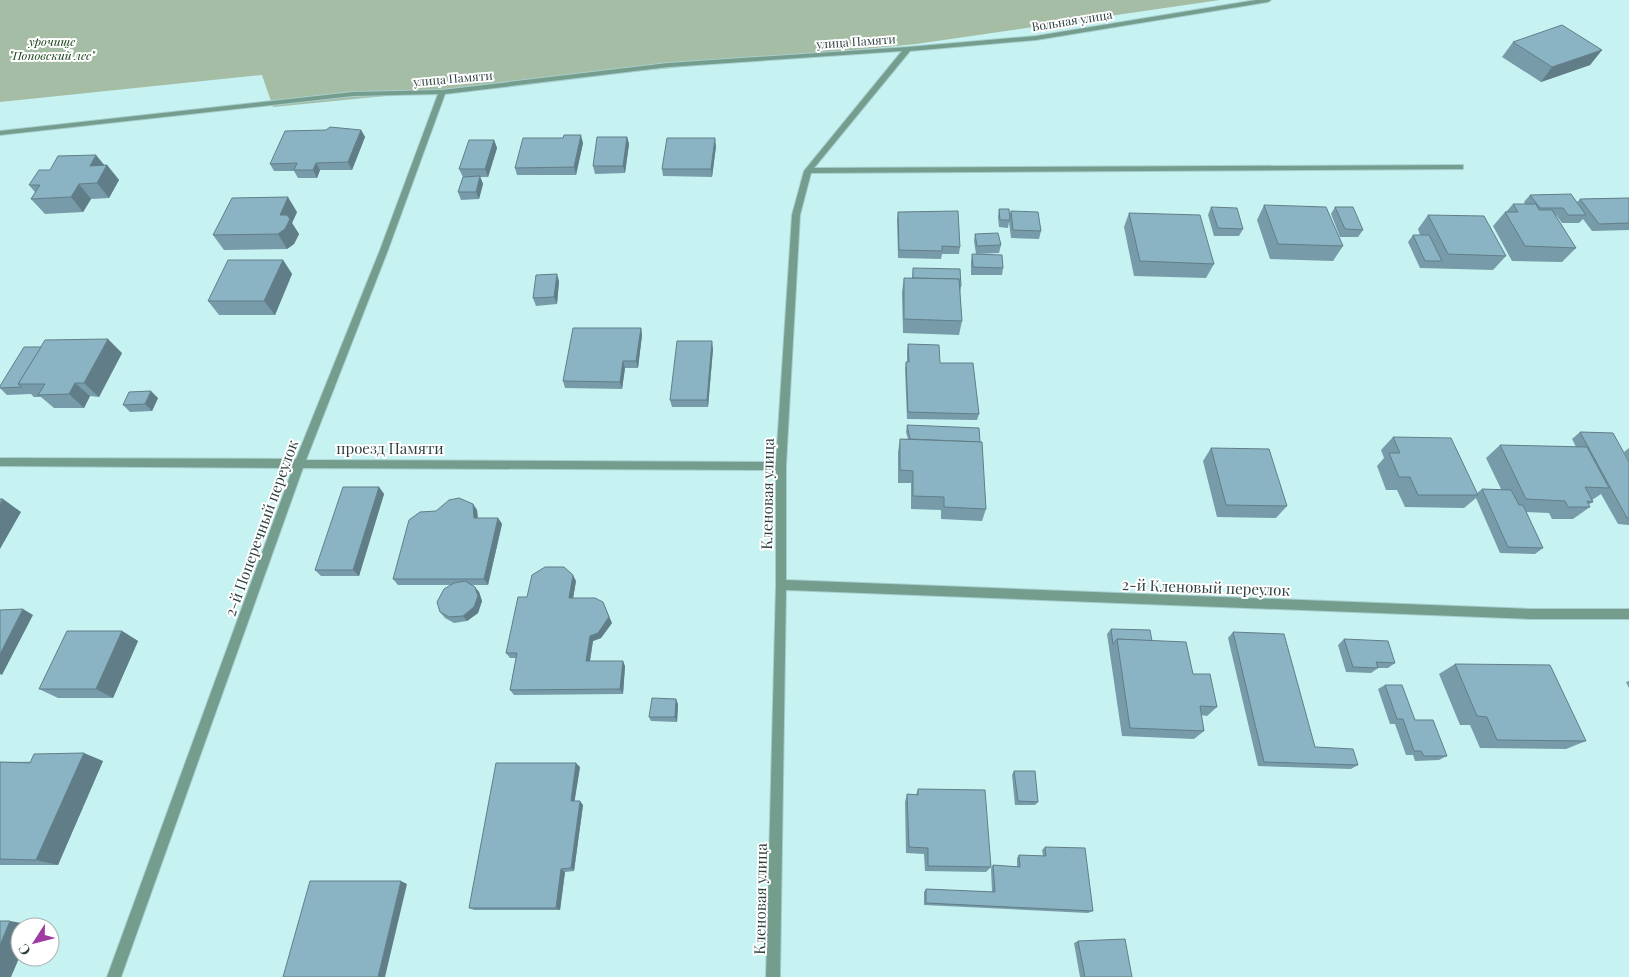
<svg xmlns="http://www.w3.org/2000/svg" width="1629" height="977" font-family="'Playfair Display',serif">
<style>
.green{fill:#a5bda4}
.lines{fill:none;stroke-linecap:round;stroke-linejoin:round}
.minor-casing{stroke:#a7cece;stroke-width:2}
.minor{fill:#749d8e;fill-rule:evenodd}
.wall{fill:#779ba8}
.shaded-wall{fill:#617e88}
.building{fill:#8ab4c3;stroke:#617e88}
.labels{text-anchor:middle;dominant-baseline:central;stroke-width:4;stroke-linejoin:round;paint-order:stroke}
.far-street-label{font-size:12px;fill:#2d3f3f;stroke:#fff}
.far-park-label{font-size:12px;font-style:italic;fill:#19421a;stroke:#fff}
.street-label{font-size:15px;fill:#2d3f3f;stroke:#fff}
</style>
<rect width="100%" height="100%" fill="#c6f2f2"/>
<path class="green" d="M0,0H1220L916,44L273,107L262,75L0,102Z"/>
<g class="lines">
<g class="minor-casing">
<path id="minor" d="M1256,0H1271L1268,2L1036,40L910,51L814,168L1460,165H1463V169L811,173L800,215L786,466V580L1530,609H1629V619H1530L786,590L780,977H766L776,585V470L303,468L121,977H107L293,468L0,466V458L296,459L380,250L438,94L353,96L0,135V131L353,92L442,90L668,63L908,47L1036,36ZM902,51L804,171L792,215L776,462L306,460L388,250L445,94L668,67Z"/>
</g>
<use href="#minor" class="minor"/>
</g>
<g class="wall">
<path d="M1513,42L1602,50L1590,65L1541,82L1502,57Z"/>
<path d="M361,130L365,137L352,170H320L317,178H298L294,171H274L270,164Z"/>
<path d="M627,137L629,144L625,173L595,174L593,166Z"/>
<path d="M494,140L497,148L488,177H480L483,184L479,199L461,200L458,192L463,177L459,169Z"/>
<path d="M583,143L576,175H517L515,168Z"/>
<path d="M716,146L712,177L663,176L662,169Z"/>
<path d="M105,165H107L119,180L109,198L91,199L83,212L45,214L31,199L35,192L29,185Z"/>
<path d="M1530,195L1577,202L1580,199L1629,198V230L1592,231L1583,219L1579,223H1562L1556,215H1555L1576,248L1562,262L1512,261L1493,226L1505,212H1506L1513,204H1525L1524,202Z"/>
<path d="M1264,205L1343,246L1333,261L1270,259L1257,220Z"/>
<path d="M1211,207L1243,229L1239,236H1214L1208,215Z"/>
<path d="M1335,207L1363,230L1358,237H1340L1331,214Z"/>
<path d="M999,209L1009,217L1011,211L1041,231L1039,239L1011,238L1009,222L1008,228L999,227L998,217Z"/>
<path d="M297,212L292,223L299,234L294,244L287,249L224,250L213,235Z"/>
<path d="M898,212L960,247L959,254H942L941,259L898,258L897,219Z"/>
<path d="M1129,213L1214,264L1206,278L1134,276L1124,227Z"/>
<path d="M1428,215L1506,256L1493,270L1420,268L1408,242L1413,235H1420L1418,229Z"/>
<path d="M975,234L1001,245L999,253L976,254L974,241Z"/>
<path d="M972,254L1003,268L1002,275H971V262Z"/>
<path d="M283,260L292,274L275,315H219L208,301Z"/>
<path d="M913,268L961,286L960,294L962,321L959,335L903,333L902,292L904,278H912Z"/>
<path d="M559,281L557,304L536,306L533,298Z"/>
<path d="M641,328L642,335L638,368H625L622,389L565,388L563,381Z"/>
<path d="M908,344L940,363L979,414L977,420L907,419L905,369L906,362H907V351Z"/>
<path d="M713,349L708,407H672L670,400Z"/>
<path d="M122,353L99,397L90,396L84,408H54L41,397H34L31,394L7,395L0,388V386Z"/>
<path d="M158,398L152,411L130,412L123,405Z"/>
<path d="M907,425L986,509L982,521L941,519V510L911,509V483H898V452L900,439H908L906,432Z"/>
<path d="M1580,432L1629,462V525L1618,524L1601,494L1592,500L1593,502L1588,505L1590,507L1573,519H1552L1549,513L1526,512L1543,548L1535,554L1500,553L1476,498L1464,508L1405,507L1397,490H1386L1377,466L1384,458L1381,450L1393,437L1477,493L1482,489H1501L1486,458L1500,445L1576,447L1572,439Z"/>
<path d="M1211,448L1287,506L1276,518L1217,517L1203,461Z"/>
<path d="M1629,448V461L1624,452Z"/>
<path d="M379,487L384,494L359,576H321L315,570Z"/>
<path d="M473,504L477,510L478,518H498L502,524L488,585H471L479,592L482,601L478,613L467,621L454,623L445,618L440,612L451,585H398L393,579L436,511Z"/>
<path d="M576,581L573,598L612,623L601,638L593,641L590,661L625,666L623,694L514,695L510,690L516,658H510L506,653L527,597Z"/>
<path d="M1111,629L1152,641L1193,674L1217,707L1207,716L1201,715L1204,731L1194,739L1122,736L1107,634Z"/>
<path d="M122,631L138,641L113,698H58L39,689Z"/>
<path d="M1233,632L1315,747L1358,765L1351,769L1258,766L1228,638Z"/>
<path d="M1344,639L1395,663L1388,668H1378L1371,673L1346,672L1338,645Z"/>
<path d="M1455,664L1586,741L1566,749L1480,748L1470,725H1460L1439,674Z"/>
<path d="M1629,681V688L1626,682Z"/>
<path d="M1385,685L1415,720L1447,756L1439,760L1415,761L1413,755H1406L1395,724H1390L1378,689Z"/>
<path d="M678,704L677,722L651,721L649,717Z"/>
<path d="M103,761L58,865H0V762Z"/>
<path d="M580,767L574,801L583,805L574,871L565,872L560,910H474L469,908Z"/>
<path d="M1014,771L1038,802L1035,805H1015L1012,775Z"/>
<path d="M918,789L991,867L986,872L925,871L924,854L906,853L905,802L907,794L916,795Z"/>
<path d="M1045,847L1093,911L1088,913L924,905V892L926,889L992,892L991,868L993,865L1017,867V858L1019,855L1043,856L1042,850Z"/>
<path d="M1078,941L1132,977H1080L1074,943Z"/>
</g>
<g class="shaded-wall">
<path d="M1602,50L1590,65L1541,82L1552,67Z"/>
<path d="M361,130L365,137L352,170L348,162Z"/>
<path d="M581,135L583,143L576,175L574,167Z"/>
<path d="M627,137L629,144L625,173L623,166Z"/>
<path d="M715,138L716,146L712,177L711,169Z"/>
<path d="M494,140L497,148L488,177L485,169Z"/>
<path d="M96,155L106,167L107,165L119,180L109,198L97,183L90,166Z"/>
<path d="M316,163L320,170L317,178L313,170Z"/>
<path d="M480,176L483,184L479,199L476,192Z"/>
<path d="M79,184L91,199L83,212L71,197Z"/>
<path d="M288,197L297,212L292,223L299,234L294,244L287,249L278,234L280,215Z"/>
<path d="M283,260L292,274L275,315L264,301Z"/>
<path d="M557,274L559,281L557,304L554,297Z"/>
<path d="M641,328L642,335L638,368L636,361Z"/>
<path d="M108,339L122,353L99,397L84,383Z"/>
<path d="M712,341L713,349L708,407L707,400Z"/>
<path d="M623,361L625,368L622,389L620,382Z"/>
<path d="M75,383L90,396L84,408L69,394Z"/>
<path d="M151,391L158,398L152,411L145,404Z"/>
<path d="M379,487L384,494L359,576L353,570Z"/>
<path d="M3,499L21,512L0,549V505Z"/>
<path d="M473,504L477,510L478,524L474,518Z"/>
<path d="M498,518L502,524L488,585L484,579Z"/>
<path d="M573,575L576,581L572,604L569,598Z"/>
<path d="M475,587L479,592L482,601L478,613L467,621L463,616Z"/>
<path d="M603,602L612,623L601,638L593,641L589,666L586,661L590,636Z"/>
<path d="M23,609L33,615L2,675L0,674V654Z"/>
<path d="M122,631L138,641L113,698L96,689Z"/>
<path d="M623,661L625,666L623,694L620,689Z"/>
<path d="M676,699L678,704L677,722L675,717Z"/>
<path d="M84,753L103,761L58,865L36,860Z"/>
<path d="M576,763L580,767L574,805L571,801Z"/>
<path d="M580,801L583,805L574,871L571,868Z"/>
<path d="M561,869L565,872L560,910L556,908Z"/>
<path d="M401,881L407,884L385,977H378Z"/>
<path d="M10,921L33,925L32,927H20V956L11,977H0V945Z"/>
</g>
<g class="building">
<path d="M1562,25L1602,50L1552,67L1513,42Z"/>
<path d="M330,127L361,130L348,162L316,163L313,170H294L297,163L270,164L285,131L326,130Z"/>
<path d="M564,135H581L574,167L515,168L523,138H563Z"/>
<path d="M597,137H627L623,166H593Z"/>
<path d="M667,138H715L711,169H662Z"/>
<path d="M469,140H494L485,169H459Z"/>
<path d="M96,155L90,166L107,165L97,183L79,184L71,197L31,199L40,185H29L39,170H50L58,156Z"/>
<path d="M480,176L476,192H458L463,177Z"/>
<path d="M1571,194L1586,215H1568L1563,208H1540L1530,195Z"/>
<path d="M288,197L280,215H287L290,219L285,229L278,234L213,235L232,198Z"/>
<path d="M1629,198V223L1599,224L1580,199Z"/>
<path d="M1513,204H1536L1539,210H1552L1576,248L1525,246L1505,212H1518Z"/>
<path d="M1264,205L1326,207L1343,246L1278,244Z"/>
<path d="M1211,207L1237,208L1243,229L1218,228Z"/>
<path d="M1335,207H1353L1363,230L1345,229Z"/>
<path d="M999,209H1009L1010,220H1000Z"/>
<path d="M958,211L960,247L942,246V251L899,250L898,212Z"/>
<path d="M1011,211L1038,212L1041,231L1013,230Z"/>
<path d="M1129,213L1200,215L1214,264L1140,261Z"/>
<path d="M1428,215L1484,216L1506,256L1448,254Z"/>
<path d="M998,233L1001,245L977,246L975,234Z"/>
<path d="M1413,235H1429L1442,261H1425Z"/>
<path d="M972,254L1002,255L1003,268L973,267Z"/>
<path d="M228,260H283L264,301H208Z"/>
<path d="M913,268L960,269L961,286H959V279L913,278Z"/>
<path d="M557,274L554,297L533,298L536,275Z"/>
<path d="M904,278L959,279L962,321L904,319Z"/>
<path d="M573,328H641L636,361H623L620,382L563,381Z"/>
<path d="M108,339L84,383H75L69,394L38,395L45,384H18L45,340Z"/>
<path d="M677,341H712L707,400H670Z"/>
<path d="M908,344L939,345L940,363H973L979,414L908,412L906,362H909Z"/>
<path d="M24,347H41L18,384L22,387L0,388V386Z"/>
<path d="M151,391L145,404L123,405L129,392Z"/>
<path d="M907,425L979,428L980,442L910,439Z"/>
<path d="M1580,432L1613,433L1629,462V518H1627Z"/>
<path d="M1393,437L1451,438L1478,495H1418L1410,477H1399L1389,453H1400Z"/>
<path d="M900,439L982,442L986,509L944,507V497L913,496V471L900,470Z"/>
<path d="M1500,445L1587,447L1609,488L1585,487L1593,502L1587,501L1590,507H1568L1565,501L1526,499Z"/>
<path d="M1211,448L1269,449L1287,506L1226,505Z"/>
<path d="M343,487H379L353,570H315Z"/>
<path d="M1482,489L1511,490L1519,505H1523L1543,548L1508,547Z"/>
<path d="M459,498L473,504L474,518H498L484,579H393L409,520L420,512L436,511L449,500Z"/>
<path d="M0,499H3L0,505Z"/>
<path d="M545,567H564L573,575L569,598H595L603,602L609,617L598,633L590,636L586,661H623L620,689L510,690L517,653H506L518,597H527L532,575Z"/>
<path d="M465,581L475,587L478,596L474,607L463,616L449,617L440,612L437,602L444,589L454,583Z"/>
<path d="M23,609L0,654V610Z"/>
<path d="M1111,629L1150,630L1152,641L1117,639L1113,644Z"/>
<path d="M67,631H122L96,689H39Z"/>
<path d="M1233,632L1284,634L1315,747L1353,749L1358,765L1264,762Z"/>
<path d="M1117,639L1186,642L1193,674H1210L1217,707L1200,706L1204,731L1130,728Z"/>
<path d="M1344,639L1388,641L1395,663L1376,662L1378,668L1353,667Z"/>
<path d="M1455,664L1550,665L1586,741L1497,740L1487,717L1477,716Z"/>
<path d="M1385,685H1402L1415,720H1433L1447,756H1424L1421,751H1414L1403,719H1397Z"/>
<path d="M652,698L676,699L675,717H649Z"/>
<path d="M84,753L36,860L0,859V762L30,763L34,754Z"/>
<path d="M496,763H576L571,801H580L571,868L561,869L556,908H469Z"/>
<path d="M1014,771H1035L1038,802L1018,801Z"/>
<path d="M918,789L985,790L991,867L928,866V848L909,847L907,794L918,795Z"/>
<path d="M1045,847L1085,848L1093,911L926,903V889L995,892L993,865L1020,867L1019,855L1046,856Z"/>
<path d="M310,881H401L378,977H283Z"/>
<path d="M0,921H10L0,945Z"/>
<path d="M1125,939L1132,977H1085L1078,941Z"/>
</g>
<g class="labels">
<g class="far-street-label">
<text transform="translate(1072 20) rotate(-9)">Вольная улица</text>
<text transform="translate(856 41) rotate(-4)">улица Памяти</text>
<text transform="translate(453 78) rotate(-5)">улица Памяти</text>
</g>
<g class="far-park-label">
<text x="52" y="41">урочище<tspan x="52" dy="14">"Поповский лес"</tspan></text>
</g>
<g class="street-label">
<text x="390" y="448">проезд Памяти</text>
<text transform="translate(767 494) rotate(-89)">Кленовая улица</text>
<text transform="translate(261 528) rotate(-70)">2-й Поперечный переулок</text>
<text transform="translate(1206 587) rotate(2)">2-й Кленовый переулок</text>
<text transform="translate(760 899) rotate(-89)">Кленовая улица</text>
</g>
</g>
<g transform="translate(35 942) rotate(234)"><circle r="24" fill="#ffffff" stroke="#abb2b2"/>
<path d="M0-4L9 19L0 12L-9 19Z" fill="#a03ba1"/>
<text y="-8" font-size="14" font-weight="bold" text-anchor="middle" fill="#2d3f3f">С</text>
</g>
</svg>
